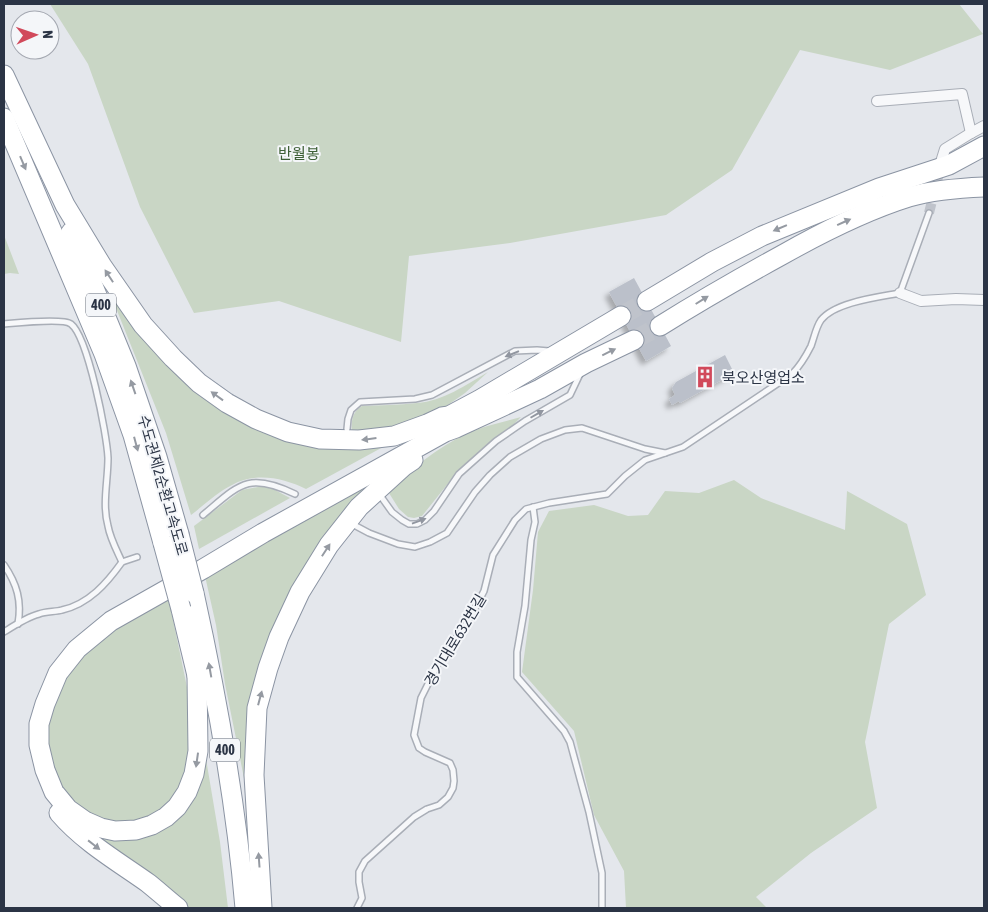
<svg xmlns="http://www.w3.org/2000/svg" width="988" height="912" font-family="'Asap Condensed','Noto Sans KR',sans-serif">
<style>
.green{fill:#c9d6c5}
.building{fill:#bbc0ca;filter:url(#shadow)}
.lines{fill:none;stroke-linecap:round;stroke-linejoin:round}
.street-tunnel{stroke:#bfc3cb;stroke-width:10;stroke-dasharray:10 5;stroke-linecap:butt}
.highway-tunnel{stroke:#bfc3cb;stroke-width:19;stroke-dasharray:19 9;stroke-linecap:butt}
.lane-casing{stroke:#a9aeb7;stroke-width:8}
.street-casing{stroke:#a9aeb7;stroke-width:12}
.highway-casing{stroke:#8b94a3;stroke-width:21}
.lane{stroke:#f7f8fa;stroke-width:5}
.street{stroke:#f7f8fa;stroke-width:10}
.highway{stroke:#fff;stroke-width:19}
.highway-bridge-casing{stroke:#8b94a3;stroke-width:21;stroke-linecap:butt}
.highway-bridge{stroke:#fff;stroke-width:19}
.oneway{fill:#959aa2}
.oneway2{fill:#9196a0}
.labels{text-anchor:middle;dominant-baseline:central;stroke-width:4;stroke-linejoin:round;paint-order:stroke}
.shield{fill:#f4f6f9;stroke:#676e7b;stroke-width:1}
.shield-label{font-size:14px;font-weight:bold;fill:#2b3445}
.park-label{font-size:15px;fill:#3f6138;stroke:#f4f6f9}
.poi-label{font-size:15px;fill:#2b3445;stroke:#f4f6f9;text-anchor:start}
.street-label{font-size:15px;fill:#2b3445;stroke:#f4f6f9}
</style>
<defs>
<filter id="shadow"><feDropShadow dx="-4.5" dy="4.5" stdDeviation="2.5" flood-color="#0004"/></filter>
</defs>
<rect width="100%" height="100%" fill="#e4e7ec"/>
<g class="green">
<path d="M50,4H959L983,34L890,70L800,50L732,170L666,215L510,243L409,256L401,342L279,301L194,313L140,207L88,64Z"/>
<path d="M4,235L19,274L10,273L4,274Z"/>
<path d="M108,288L131,320L276,433L394,441L306,489C283,478 256,472 232,485C219,491 203,506 191,515L166,433Z"/>
<path d="M488,372L465,393L445,407L418,420L393,428L352,433C351,421 352,412 362,406C380,405 399,405 417,403C443,401 466,385 488,372Z"/>
<path d="M521,417L514,424L485,446L454,476L422,516L414,518L408,517L399,509L389,493C410,469 437,448 466,434C483,426 503,422 521,417Z"/>
<path d="M383,475L336,524L304,567L271,633L246,788L225,684L216,625L205,576Z"/>
<path d="M734,480L761,498L845,530L847,491L907,524L926,595L889,624L865,742L877,808L811,853L756,897L767,908H626L624,871L594,815L574,731L522,672L533,590L538,532L549,511L594,505L628,516L648,515L665,491L699,493Z"/>
<path d="M263,486L275,490L290,498L199,549L194,526L242,490Z"/>
<path d="M169,600L189,697L191,762L177,795L151,818L119,826L86,814L59,787L52,769L47,733L49,717L57,693L72,668L94,645L121,626Z"/>
<path d="M205,753L220,842L228,908H187L159,884L99,842L96,831L165,824Z"/>
</g>
<g class="building">
<path d="M634,278L671,346L646,361L609,292Z"/>
<path d="M725,355L734,373L680,403L679,401L672,405L669,399L675,395L672,388L676,382Z"/>
</g>
<g class="lines">
<path class="street-tunnel" d="M929,213L941,165"/>
<g class="highway-tunnel">
<path d="M621,316L647,301"/>
<path d="M634,340L660,326"/>
</g>
<g class="lane-casing">
<g id="lane">
<path d="M4,324C16,323 63,318 71,324C88,337 107,435 108,458C108,481 102,504 108,526C110,538 117,551 122,562"/>
<path d="M347,429L348,419L351,410L360,402L415,399L432,395L515,351L537,350L549,351"/>
<path d="M382,498L392,512L402,520L409,524H417L425,520L434,511L459,474L496,441L525,421L570,395L580,374"/>
<path d="M533,507L535,522L531,540L525,606L517,652V677L564,731L570,742L589,812L602,873V908"/>
<path d="M203,515C239,485 248,471 295,494"/>
<path d="M354,525L369,533L398,544L415,547L430,542L447,533L475,492L490,475L510,457L541,439L565,430L582,428L645,449L665,453"/>
<path d="M4,565C17,584 22,601 18,624"/>
<path d="M4,632C15,625 27,617 39,614C46,611 55,612 62,610C89,604 107,583 122,562L137,557"/>
<path d="M357,908L362,898L359,882V872L365,861L414,817L427,809L439,805L448,797L453,788L454,781L453,770L450,763L425,752L419,748L414,735L421,698L438,664L469,620L484,591L493,555L515,520L526,509L549,503L607,494L625,476L645,460L683,447L792,374C800,366 806,356 811,346C814,338 816,327 821,320C835,302 879,297 900,293L929,213"/>
</g>
</g>
<g class="street-casing">
<g id="street">
<path d="M877,101L962,94L971,133"/>
<path d="M941,162L945,149L971,133L984,126"/>
<path d="M900,293L921,301L956,299L984,300"/>
</g>
</g>
<g class="highway-casing">
<g id="highway">
<path d="M4,75L65,205L102,266L143,325L173,358L199,383L227,403L256,419L288,432L320,439L359,440L394,436L427,424L442,417L449,416L479,400L621,316"/>
<path d="M4,118L104,354L133,435L163,543"/>
<path d="M71,232L126,366L157,457L179,534"/>
<path d="M647,301L712,262L762,236L879,188L949,165L984,146"/>
<path d="M660,326C700,301 740,278 782,255C823,232 864,211 909,197C933,190 959,188 984,187"/>
<path d="M194,593C217,697 236,802 245,908"/>
<path d="M181,609L200,688"/>
<path d="M197,676L198,751L194,774L187,792L177,807L166,817L152,825L136,830L115,831L101,828L85,821L68,809L54,792L45,770L39,745V724L45,704L58,673L77,649L111,621L203,569L263,533L445,432L456,428L540,389L586,363L634,340"/>
<path d="M59,813C84,842 117,861 148,883C158,891 168,900 178,908"/>
<path d="M262,908L254,775L257,708L268,668L279,637L300,592L329,545L359,507L404,466L413,460"/>
</g>
</g>
<use href="#lane" class="lane"/>
<use href="#street" class="street"/>
<use href="#highway" class="highway"/>
<g class="highway-bridge-casing">
<g id="highway-bridge">
<path d="M179,534L194,593"/>
<path d="M163,543L181,609"/>
</g>
</g>
<use href="#highway-bridge" class="highway-bridge"/>
</g>
<defs><path id="oneway-solid" d="M-6-.8H1V-3.2L6.5 0L1 3.2V.8H-6Z" transform="scale(1.25)"/></defs>
<g class="oneway">
<use href="#oneway-solid" transform="translate(23 163) rotate(67)"/>
<use href="#oneway-solid" transform="translate(844 222) rotate(-24)"/>
<use href="#oneway-solid" transform="translate(780 228) rotate(157)"/>
<use href="#oneway-solid" transform="translate(109 276) rotate(-123)"/>
<use href="#oneway-solid" transform="translate(702 300) rotate(-32)"/>
<use href="#oneway-solid" transform="translate(609 352) rotate(-26)"/>
<use href="#oneway-solid" transform="translate(133 387) rotate(-109)"/>
<use href="#oneway-solid" transform="translate(217 396) rotate(-144)"/>
<use href="#oneway-solid" transform="translate(369 439) rotate(173)"/>
<use href="#oneway-solid" transform="translate(136 444) rotate(75)"/>
<use href="#oneway-solid" transform="translate(326 550) rotate(-57)"/>
<use href="#oneway-solid" transform="translate(210 670) rotate(-100)"/>
<use href="#oneway-solid" transform="translate(260 698) rotate(-75)"/>
<use href="#oneway-solid" transform="translate(197 760) rotate(98)"/>
<use href="#oneway-solid" transform="translate(94 845) rotate(38)"/>
<use href="#oneway-solid" transform="translate(259 860) rotate(-94)"/>
</g>
<g class="oneway2">
<use href="#oneway-solid" transform="translate(512 354) rotate(158)"/>
<use href="#oneway-solid" transform="translate(537 414) rotate(-30)"/>
<use href="#oneway-solid" transform="translate(419 521) rotate(-20)"/>
</g>
<defs>
<g id="building-bare" transform="scale(1.725)"><path d="M-4-6H4V6H1V3H-1V6H-4ZM-2.5-4.3h1.7v1.8h-1.7ZM.8-4.3h1.7v1.8H.8ZM-2.5-1h1.7V.8h-1.7ZM.8-1h1.7V.8H.8Z" fill="#d1495b" stroke="#f4f6f9" stroke-width="2.5" paint-order="stroke"/></g>
</defs>
<g fill-rule="evenodd">
<use href="#building-bare" x="705" y="377"/>
</g>
<g class="labels">
<g class="shield">
<rect x="86" y="293.5" width="30" height="23" rx="4"/>
<rect x="210" y="738.5" width="30" height="23" rx="4"/>
</g>
<g class="shield-label">
<text x="101" y="305">400</text>
<text x="225" y="750">400</text>
</g>
<g class="park-label">
<text x="299" y="153">반월봉</text>
</g>
<g class="poi-label">
<text x="722" y="377">북오산영업소</text>
</g>
<g class="street-label">
<text transform="translate(163 485) rotate(74)">수도권제2순환고속도로</text>
<text transform="translate(455 640) rotate(-59)">경기대로632번길</text>
</g>
</g>
<rect width="988" height="912" fill="none" stroke="#2b3445" stroke-width="10"/>
<g transform="translate(35 35) rotate(88)"><circle r="24" fill="#f4f6f9" stroke="#a4a8b1"/>
<path d="M0-4L9 19L0 12L-9 19Z" fill="#d1495b"/>
<text y="-8" font-size="14" font-weight="bold" text-anchor="middle" fill="#2b3445">N</text>
</g>
</svg>
